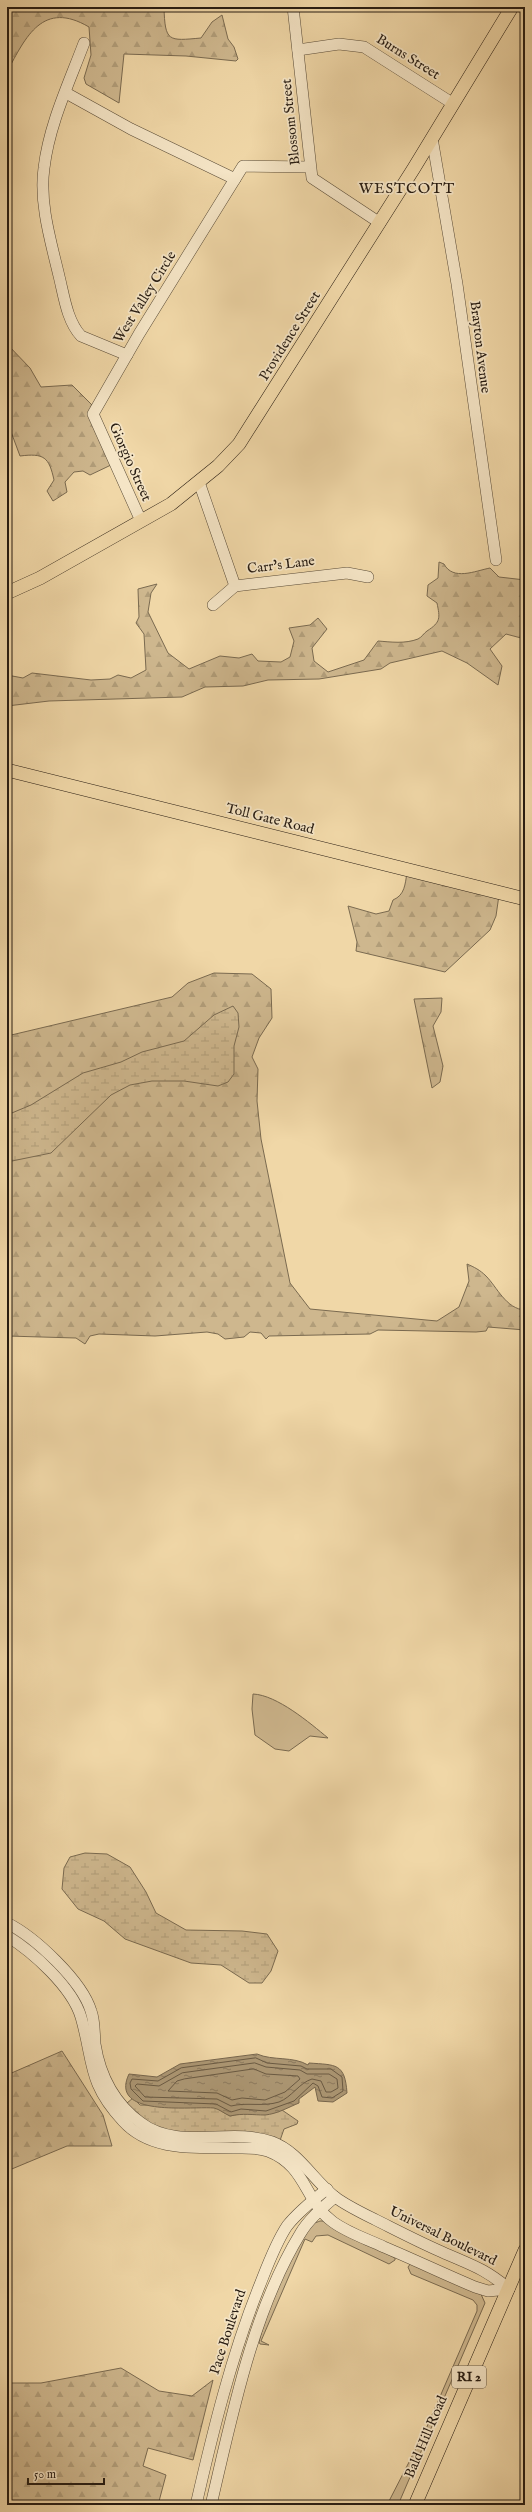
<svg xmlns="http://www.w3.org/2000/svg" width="532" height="2512" font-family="'IM FELL English',serif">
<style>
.grass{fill:#ceb78e;stroke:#7a6a50}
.forest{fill:url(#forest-firs);stroke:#7a6a50}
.wetland{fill:url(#wetland-marsh);stroke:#7a6a50}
.water{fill:url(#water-ripples);stroke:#77664d}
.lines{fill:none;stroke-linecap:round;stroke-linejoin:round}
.shore{stroke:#6a5a43;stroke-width:1}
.minor-casing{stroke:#594b37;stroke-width:12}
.major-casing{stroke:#271c12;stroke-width:14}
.minor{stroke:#f5e5c6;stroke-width:11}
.major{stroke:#f0d7a7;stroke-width:13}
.labels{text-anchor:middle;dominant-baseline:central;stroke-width:3.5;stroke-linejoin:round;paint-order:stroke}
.shield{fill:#f5e5c6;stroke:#655848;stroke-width:1}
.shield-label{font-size:13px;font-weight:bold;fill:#271c12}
.street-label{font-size:14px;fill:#271c12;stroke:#f5e5c6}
.neighbourhood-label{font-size:15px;letter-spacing:1px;fill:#271c12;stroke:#f5e5c6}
</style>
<defs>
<pattern id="forest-firs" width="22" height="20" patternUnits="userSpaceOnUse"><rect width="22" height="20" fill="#ceb78e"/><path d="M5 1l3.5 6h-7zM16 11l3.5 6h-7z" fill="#b19d79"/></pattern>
<pattern id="wetland-marsh" width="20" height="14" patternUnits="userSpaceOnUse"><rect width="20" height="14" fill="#ceb78e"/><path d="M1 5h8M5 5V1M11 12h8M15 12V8" fill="none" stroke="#b19d79"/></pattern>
<pattern id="water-ripples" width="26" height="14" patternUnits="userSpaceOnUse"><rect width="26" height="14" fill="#ac9774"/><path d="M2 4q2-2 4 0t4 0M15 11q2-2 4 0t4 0" fill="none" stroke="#8c7a5e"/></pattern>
</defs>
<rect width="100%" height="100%" fill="#f0d7a7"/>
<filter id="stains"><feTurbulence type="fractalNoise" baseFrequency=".005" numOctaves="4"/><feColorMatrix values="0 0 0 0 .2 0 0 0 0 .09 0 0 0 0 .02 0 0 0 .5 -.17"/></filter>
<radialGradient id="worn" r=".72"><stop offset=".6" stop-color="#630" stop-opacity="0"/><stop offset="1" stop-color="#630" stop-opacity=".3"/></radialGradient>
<g class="grass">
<path d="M253,1694C277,1695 310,1723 328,1738L310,1736L289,1751L275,1749L255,1735L252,1709Z"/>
<path d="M320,2221H326L395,2258V2260L389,2264L328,2235L316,2236L312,2242L305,2239L261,2341L269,2345L260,2344L259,2342C264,2319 295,2237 312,2224C314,2223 318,2222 320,2221Z"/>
<path d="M411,2263L480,2292L485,2303L398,2505H387L426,2429L477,2311V2305L473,2300L411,2274L408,2267Z"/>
</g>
<g class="forest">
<path d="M7,7H164C165,42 168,41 201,38L212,22L222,15L228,39L234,47L238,59L236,61L186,56L124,54L119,103L86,84L84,78L91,55L89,27C43,0 26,36 7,72Z"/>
<path d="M7,344L30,368L41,387L72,385L95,408L111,465L90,475L83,471L74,472L65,482L67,492L53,501L47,491L54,480C49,457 44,453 20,456L7,421Z"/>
<path d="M439,562L444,564C453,581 475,571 490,568L499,577L525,580V634L521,638L506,634L490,649L502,666L498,685L467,663L442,651L390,663L381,669L319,679L268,680L243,686L205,687L182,697L49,701L7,706V675L23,678L32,673L91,680L110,679L118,675L131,678L146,670L144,634L136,623L139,617L138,589L157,584L151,593L148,612L168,653L189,669L220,656L239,658L252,654L258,661L281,662L290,657L294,641L289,628L310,625L318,618L327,629L312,648L314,661L328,672L364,660L378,641C391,642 405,644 418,639C422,637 424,633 427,631C441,622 440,618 437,603L427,596L428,585L438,578Z"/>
<path d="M407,873L499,895L496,916L490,930L445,972L356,951L357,942L348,906L376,914L389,911L393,900C405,895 405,884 407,873Z"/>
<path d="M214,973L252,974L271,989L272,1018L259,1038L252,1057L258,1069L257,1101L261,1139L290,1283L310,1309L437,1321L459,1307L469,1281L467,1264C474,1267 480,1270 486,1276C497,1287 506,1309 525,1310V1330L488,1327L486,1331L476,1332L378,1330L370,1334L269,1336L266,1339L261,1333L250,1332L244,1337L225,1339L218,1334L207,1332L155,1336L99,1334L90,1336L85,1344L76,1338L7,1336V1036L172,997L188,983Z"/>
<path d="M442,998L441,1012L433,1026L443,1066L440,1082L432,1088L414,999Z"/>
<path d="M62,2051L103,2115L112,2146H67L7,2171V2075Z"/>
<path d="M121,2368L159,2391L192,2396L213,2380L193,2460L148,2448L143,2466L166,2475L158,2505H11L7,2503V2383H41Z"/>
</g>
<g class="wetland">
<path d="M233,1006L238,1013L239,1027L234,1046V1074L228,1082L218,1086L184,1081H152L130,1085L111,1095L51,1153L7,1162V1115L31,1105L83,1073L121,1062L142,1052L184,1041L214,1015Z"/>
<path d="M85,1853L107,1854L130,1867L146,1892L156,1913L186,1930L242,1931L267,1934L278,1951L271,1971L262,1983H249L221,1965L191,1963L125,1939L104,1921L78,1909L62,1889L64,1868L70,1857Z"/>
<path d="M133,2098L140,2105H211L230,2116C248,2111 262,2116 282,2110L298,2121L297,2124L284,2129L276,2152L173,2146L121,2108Z"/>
</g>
<path class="water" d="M257,2054C273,2061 293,2056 308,2065L309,2063C336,2065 345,2063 347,2093L333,2102L318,2101L315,2087L299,2099V2103C289,2107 277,2114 265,2115C253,2115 243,2113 230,2116C225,2114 219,2109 214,2108C193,2106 108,2118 129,2074L157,2077L180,2064Z"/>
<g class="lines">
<g class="shore">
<path d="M256,2058L267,2063L301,2066L307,2069H331L342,2077L343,2091L332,2098L322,2097L318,2086L313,2083L294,2101L266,2111L241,2109L231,2112L216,2104L143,2101L131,2089L130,2083L132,2079L158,2081L181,2068Z"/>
<path d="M255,2063L266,2067L300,2070L307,2074H329L337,2079L338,2088L331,2092H326L321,2081L312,2079C299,2083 292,2097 279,2102C263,2107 247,2102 231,2106L217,2099L145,2097L135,2086L137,2084L159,2086L182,2073Z"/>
<path d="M254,2069L266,2074L298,2076L300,2079L285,2092L265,2100L242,2098L232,2100L217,2093L168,2091L177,2081L184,2079Z"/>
</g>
<g class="minor-casing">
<g id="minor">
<path d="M293,7L312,178L380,223"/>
<path d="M84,43C69,83 49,125 44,168C39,203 51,242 59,276C64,296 67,321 81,336L127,355"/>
<path d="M298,50L339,44L364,47L452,103"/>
<path d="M66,93L131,129L235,179"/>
<path d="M432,138L457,284L496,560"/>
<path d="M199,482L235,586"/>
<path d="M141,521L93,414L139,334L243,166L310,167"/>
<path d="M235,586L347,573L368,577"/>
<path d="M213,605L235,586"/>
<path d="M7,1923C35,1937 82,1981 91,2011C95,2022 94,2034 95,2044C100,2076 115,2104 141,2123C178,2151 231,2127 272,2142C299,2152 313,2180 335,2197C347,2206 362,2213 376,2220C398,2231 419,2242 442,2252C471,2265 484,2268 509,2289"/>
<path d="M7,1936C33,1952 72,1987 81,2017C94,2062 87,2082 123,2121C151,2152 195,2147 233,2148C245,2148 257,2147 268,2151C307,2166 304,2201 333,2222C348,2233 367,2239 384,2247C415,2260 444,2274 475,2287L488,2291L509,2289"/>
<path d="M196,2505C213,2431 231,2357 259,2287C267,2267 275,2244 287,2226C298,2212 313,2200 327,2189"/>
<path d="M211,2505C232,2416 252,2313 300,2234C308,2220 322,2208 335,2197"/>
</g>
</g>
<g class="major-casing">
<g id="major">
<path d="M7,593L40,578L171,504L218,466L239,444L414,168L512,7"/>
<path d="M7,770L525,899"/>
<path d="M415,2505L525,2250"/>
</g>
</g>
<use href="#minor" class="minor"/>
<use href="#major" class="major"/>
</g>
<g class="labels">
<rect class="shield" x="452" y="2366" width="34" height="22" rx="3"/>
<g class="shield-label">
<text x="469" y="2377">RI 2</text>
</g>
<g class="street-label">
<text transform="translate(408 57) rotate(32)">Burns Street</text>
<text transform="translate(291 122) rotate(-96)">Blossom Street</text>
<text transform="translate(145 297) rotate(-58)">West Valley Circle</text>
<text transform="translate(290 336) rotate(-58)">Providence Street</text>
<text transform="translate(480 347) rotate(83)">Brayton Avenue</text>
<text transform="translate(130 462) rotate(66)">Giorgio Street</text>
<text transform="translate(281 565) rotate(-7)">Carr's Lane</text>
<text transform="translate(270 819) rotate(14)">Toll Gate Road</text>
<text transform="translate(443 2236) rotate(26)">Universal Boulevard</text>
<text transform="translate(228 2332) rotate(-72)">Pace Boulevard</text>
<text transform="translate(426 2437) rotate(-67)">Bald Hill Road</text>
</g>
<g class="neighbourhood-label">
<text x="407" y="188">WESTCOTT</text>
</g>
</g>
<rect width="532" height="2512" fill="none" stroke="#f0d7a7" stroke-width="24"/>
<rect x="8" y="8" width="516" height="2496" fill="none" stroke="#271c12" stroke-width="2"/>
<rect x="12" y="12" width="508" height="2488" fill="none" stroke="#271c12"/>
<path d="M28 2478v6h76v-6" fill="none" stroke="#271c12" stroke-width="2"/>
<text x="34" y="2478" font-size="12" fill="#271c12" stroke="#f5e5c6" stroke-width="3" paint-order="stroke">50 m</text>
<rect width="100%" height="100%" filter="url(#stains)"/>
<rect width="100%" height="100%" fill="url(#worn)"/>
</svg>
